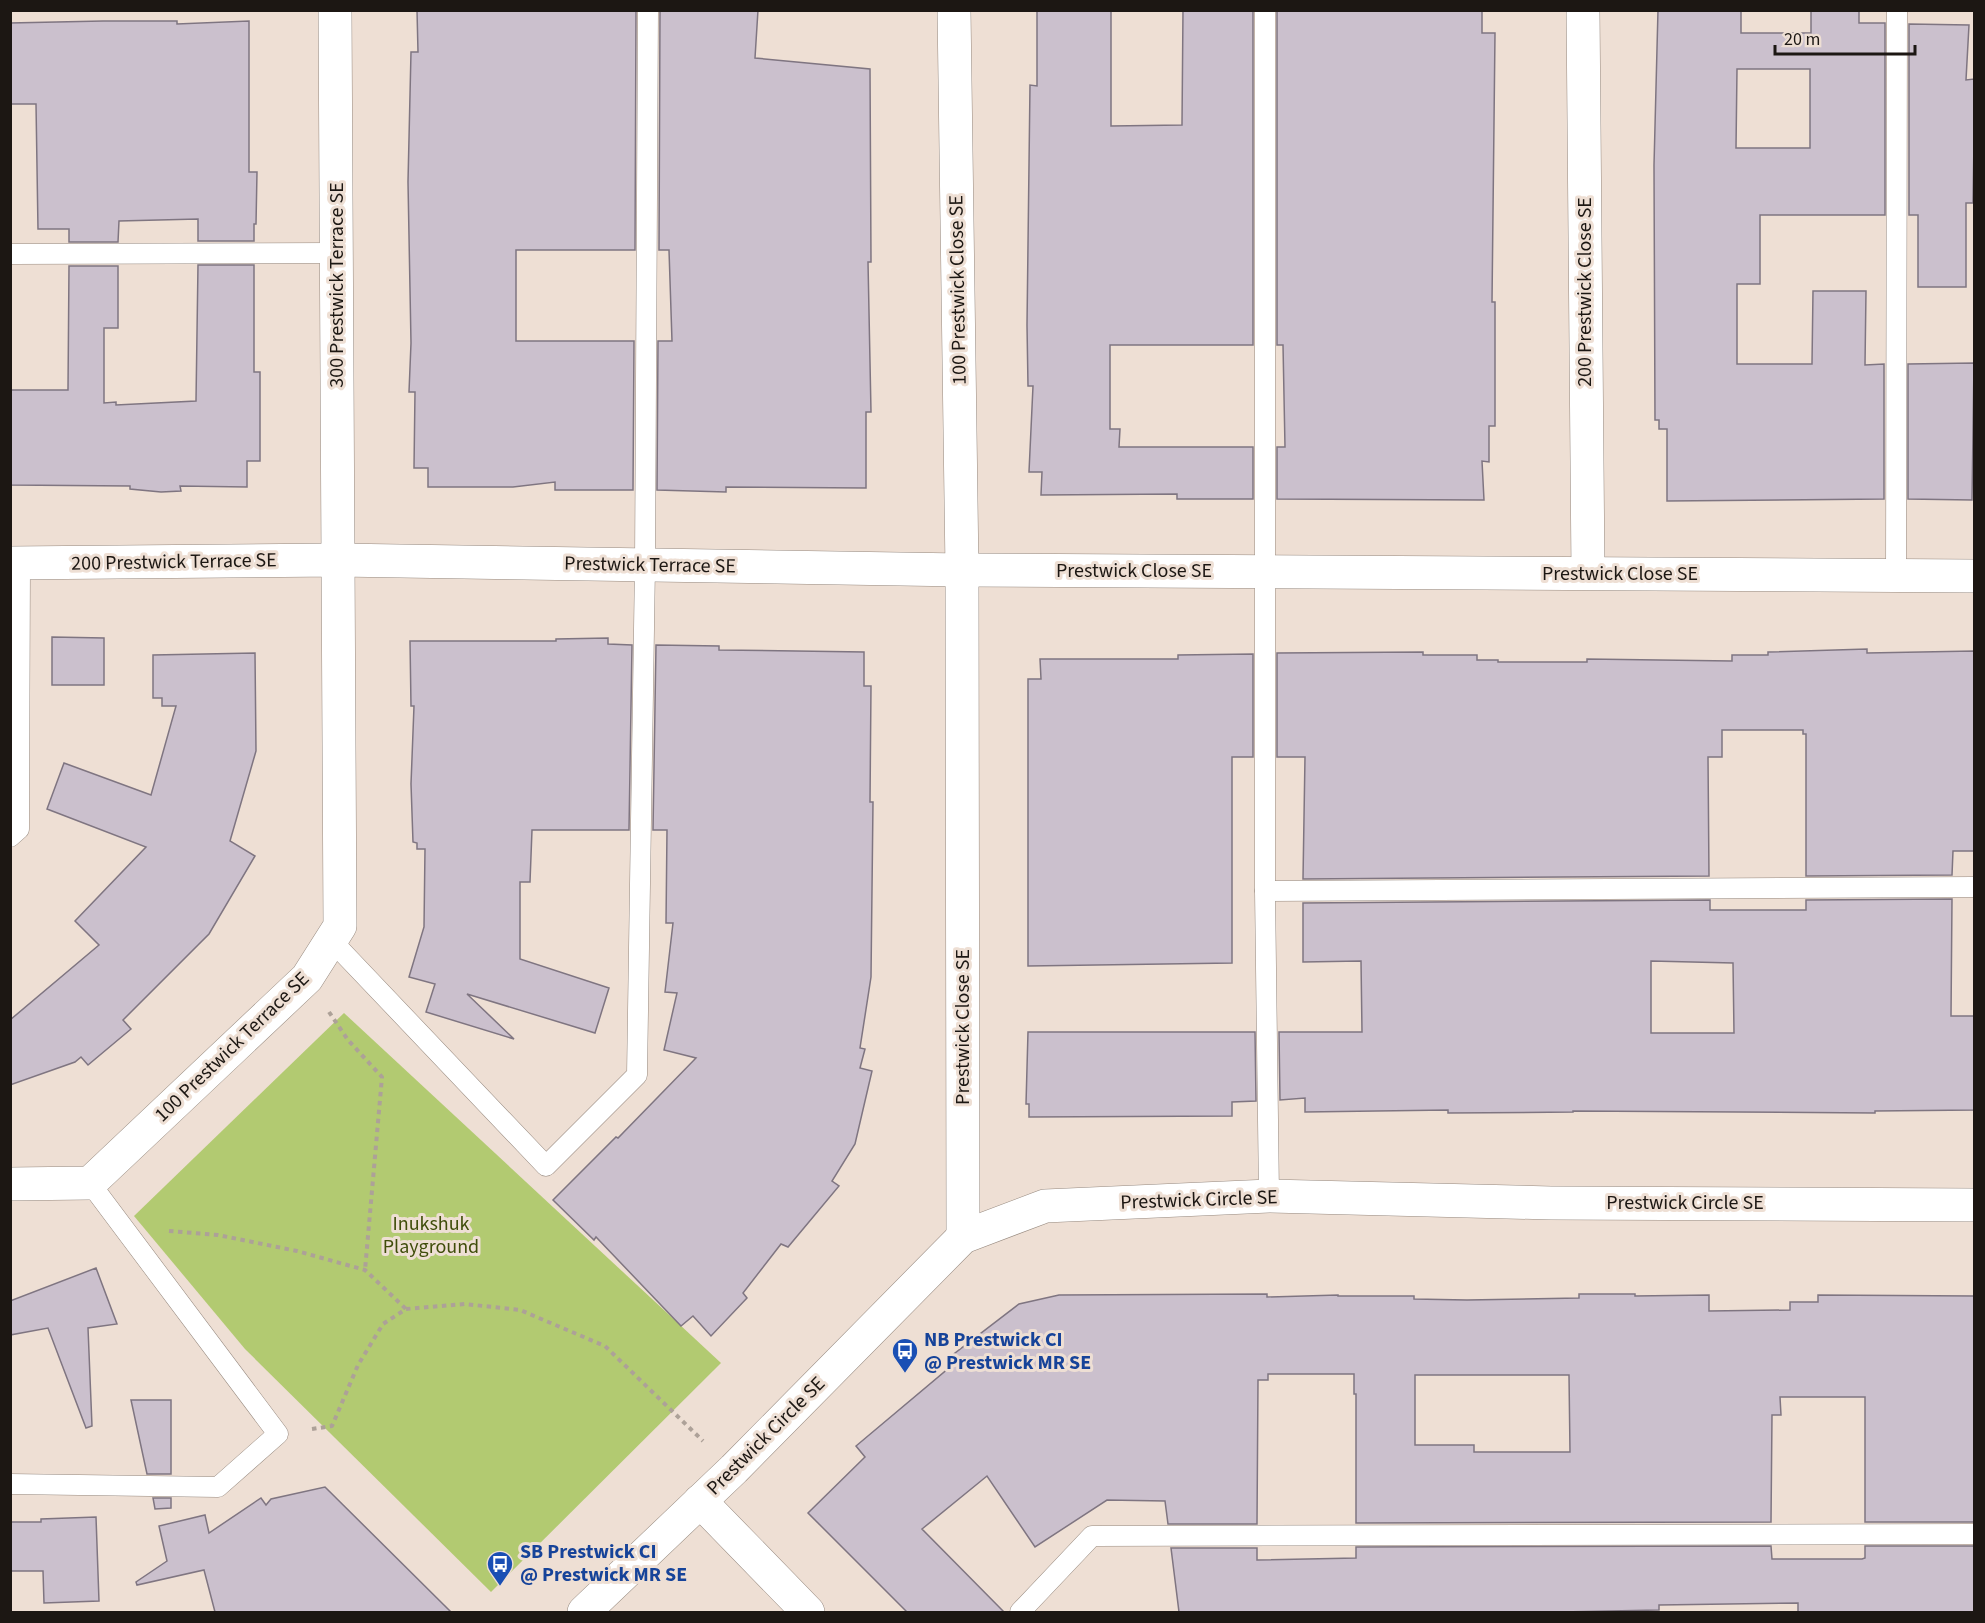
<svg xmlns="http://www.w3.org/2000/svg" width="1985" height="1623" font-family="'Source Sans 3',sans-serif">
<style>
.green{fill:#b2ca71}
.building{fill:#cbc0cd;stroke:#7f7581;stroke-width:1.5;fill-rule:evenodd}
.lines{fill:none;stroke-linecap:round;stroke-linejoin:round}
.service-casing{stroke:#96897f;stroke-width:21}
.minor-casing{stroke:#96897f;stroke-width:34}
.tertiary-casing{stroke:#96897f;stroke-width:34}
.path{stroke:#ada198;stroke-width:4;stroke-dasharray:4.5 4.5;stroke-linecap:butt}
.service{stroke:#fff;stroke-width:20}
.minor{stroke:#fff;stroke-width:33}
.tertiary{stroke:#fff;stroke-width:33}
.labels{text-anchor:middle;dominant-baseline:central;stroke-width:6;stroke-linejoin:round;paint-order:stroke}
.street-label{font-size:20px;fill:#1c1713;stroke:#eedfd4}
.park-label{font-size:20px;fill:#3f4d0a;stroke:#eedfd4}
.transit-label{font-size:20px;font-weight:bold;fill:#164399;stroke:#eedfd4;text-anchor:start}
</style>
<rect width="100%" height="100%" fill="#eedfd4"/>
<path class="green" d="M344,1013L721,1363L491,1592L245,1349L134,1216Z"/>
<g class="building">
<path d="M417,10H636L635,250H516V341H634L633,490H555V482L513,487H428V468H414L415,392H409L411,343L408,182L411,52H418Z"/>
<path d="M660,10H758L755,58L870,69L871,262H868L871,412H866V488L726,487V492L657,490L658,341H672L669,250H659Z"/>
<path d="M1037,10H1111V126L1182,125L1183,10H1253V345H1110V429H1120L1119,447H1253V499H1177V494L1041,495L1042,472H1029L1033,386H1028L1027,325L1030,85L1037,86Z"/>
<path d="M1277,10H1482V33H1495L1492,302H1495V426H1489V462L1482,461L1484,500L1277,499V447H1285L1283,345H1277Z"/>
<path d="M1658,10H1741V33H1811V10H1859V23H1885V215H1760V284H1737V364H1812L1813,291H1866L1865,365L1884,364V499L1667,501V429H1659V420H1655L1654,165ZM1737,69H1810V148H1736Z"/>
<path d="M103,21H177V24L249,21V172H257L256,224H254V241H198V219L119,221L118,242H69V229H38L36,104H10V23Z"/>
<path d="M1909,24L1969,25L1966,80L1974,79V141L1973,203H1966V287H1918V215H1909Z"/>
<path d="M198,265H254V372H260V461H247V487L180,486L181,491L161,492L130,489V486L10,485V390H68L69,266H118V328H104V403L116,402V405L196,401Z"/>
<path d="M1974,363L1972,500L1908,499V364Z"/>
<path d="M52,637L104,638V685H52Z"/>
<path d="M608,638V644L632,645L629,830H532L530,882H520V959L609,988L595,1033L467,994L514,1039L426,1012L435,984L409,977L424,927L425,849H417V843L413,842L411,784L414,706H411L410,641H556V639Z"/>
<path d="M656,645L719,646V650L864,652V686H871L870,802H873L871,977L860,1048L865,1049L860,1068L872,1071L855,1144L832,1181L839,1186L788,1247L781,1244L743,1293L747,1298L711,1336L693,1316L681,1326L596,1237L594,1240L553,1200L616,1137L618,1138L696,1058L664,1050L677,993L665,992L673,923H666L667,830H653Z"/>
<path d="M1867,649V653L1974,651V851H1953L1952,875L1806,876V734H1803V730H1722V757H1708L1709,876L1303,879L1305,757H1277V653L1423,652V655H1477V660H1498V662H1587V659L1732,661V655H1768V652Z"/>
<path d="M255,653L256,751L230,841L255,856L209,934L123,1020L131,1029L88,1065L81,1057L75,1062L10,1085V1020L99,945L75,921L146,847L47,809L64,763L151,795L176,706H162V698H153V655Z"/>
<path d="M1253,654V757H1232V963L1028,966V679H1041L1040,659H1178V655Z"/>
<path d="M1952,899L1951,1016H1974V1110L1875,1111V1113L1573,1111V1112L1448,1113V1110L1305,1112V1098L1280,1100L1279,1032H1362L1361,961L1303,962V903L1710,900V910H1806V900ZM1651,961L1733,963L1734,1033H1651Z"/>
<path d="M1028,1032H1255L1256,1101L1232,1102V1116L1029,1117V1104H1026Z"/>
<path d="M96,1268L117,1324L88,1328L92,1426L86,1428L48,1328L10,1335V1301Z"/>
<path d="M1267,1294V1297L1338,1295V1296H1414V1299L1467,1300L1579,1298V1294H1635V1296L1709,1295V1311L1790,1310V1302H1818V1295L1974,1296V1522H1865V1397H1780L1781,1415H1772L1771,1522L1356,1523V1394H1354V1374H1268V1380H1258L1257,1524H1168L1165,1501L1107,1500L1035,1547L987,1476L922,1529L1004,1612H907L808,1513L865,1457L856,1446L950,1367L946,1360L1019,1304L1059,1295ZM1415,1375H1569L1570,1452H1474V1445H1415Z"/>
<path d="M131,1400H171V1474H147Z"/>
<path d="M325,1487L451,1612H215L204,1570L137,1585L136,1582L167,1561L159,1526L205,1515L209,1533L261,1498L266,1505L271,1499Z"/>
<path d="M153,1498H171V1508L155,1509Z"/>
<path d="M96,1517L99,1601L44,1603L43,1571H10V1522H41V1519Z"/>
<path d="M1771,1546L1772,1559H1862L1865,1558V1546H1974V1612H1798V1603L1659,1605V1610L1560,1612H1179L1171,1548H1257V1560L1356,1558V1547Z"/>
</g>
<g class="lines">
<g class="service-casing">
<g id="service">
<path d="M1265,10V891L1269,1196"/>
<path d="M10,254L337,253"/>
<path d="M1896,576L1897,10"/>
<path d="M10,837L19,829L20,563"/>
<path d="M1265,891L1974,887"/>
<path d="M331,940L546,1166L637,1075L645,565L648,10"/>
<path d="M10,1484L218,1487L278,1434L90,1183"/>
<path d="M1020,1612L1092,1536L1974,1534"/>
</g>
</g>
<g class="minor-casing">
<g id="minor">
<path d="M954,10L962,570L963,1237"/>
<path d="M1583,10L1588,573"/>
<path d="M10,563L338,560L962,570L1974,576"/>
<path d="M10,1184L90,1183L307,978L340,926L335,10"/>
<path d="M700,1501L808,1612"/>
</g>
</g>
<g class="tertiary-casing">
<path id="tertiary" d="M584,1612L734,1469L963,1237L1045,1206L1269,1196L1551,1203L1974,1205"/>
</g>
<g class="path">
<path d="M329,1012L348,1040L382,1077L365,1270"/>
<path d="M169,1231L218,1235L297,1251L365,1270L406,1309"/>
<path d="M312,1429L332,1426L358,1365L383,1324L406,1309L465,1304L520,1310L605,1346L703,1441"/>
</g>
<use href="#service" class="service"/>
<use href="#minor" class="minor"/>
<use href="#tertiary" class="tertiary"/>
</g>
<defs>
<g id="bus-pin" transform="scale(1.35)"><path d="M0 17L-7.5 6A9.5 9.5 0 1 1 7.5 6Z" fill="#1a4fb4" stroke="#eedfd4"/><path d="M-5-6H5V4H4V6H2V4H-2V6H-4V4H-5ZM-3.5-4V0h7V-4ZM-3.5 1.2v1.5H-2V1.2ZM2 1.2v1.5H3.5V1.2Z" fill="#fff"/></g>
</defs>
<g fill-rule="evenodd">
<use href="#bus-pin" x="905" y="1351"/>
<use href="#bus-pin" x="500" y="1564"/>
</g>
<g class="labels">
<g class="street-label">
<text transform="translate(337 285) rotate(-90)">300 Prestwick Terrace SE</text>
<text transform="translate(958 290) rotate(-91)">100 Prestwick Close SE</text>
<text transform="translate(1585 292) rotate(-90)">200 Prestwick Close SE</text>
<text transform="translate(174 562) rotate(-1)">200 Prestwick Terrace SE</text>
<text transform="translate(650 565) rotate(1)">Prestwick Terrace SE</text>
<text x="1134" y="571">Prestwick Close SE</text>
<text x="1620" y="574">Prestwick Close SE</text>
<text transform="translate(963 1027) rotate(-90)">Prestwick Close SE</text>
<text transform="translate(232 1047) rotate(-44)">100 Prestwick Terrace SE</text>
<text transform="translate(1199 1200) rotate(-2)">Prestwick Circle SE</text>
<text x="1685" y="1203">Prestwick Circle SE</text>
<text transform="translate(766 1436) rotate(-45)">Prestwick Circle SE</text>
</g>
<g class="park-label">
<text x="431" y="1224">Inukshuk<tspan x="431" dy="23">Playground</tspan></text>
</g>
<g class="transit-label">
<text x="924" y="1340">NB Prestwick CI<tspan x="924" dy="23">@ Prestwick MR SE</tspan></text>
<text x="520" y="1552">SB Prestwick CI<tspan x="520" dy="23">@ Prestwick MR SE</tspan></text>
</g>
</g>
<rect width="1985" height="1623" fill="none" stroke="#1c1713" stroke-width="24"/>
<path d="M1775 45v9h140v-9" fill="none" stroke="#1c1713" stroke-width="3"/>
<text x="1784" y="45" font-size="18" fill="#1c1713" stroke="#eedfd4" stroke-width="4.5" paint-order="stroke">20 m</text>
</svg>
